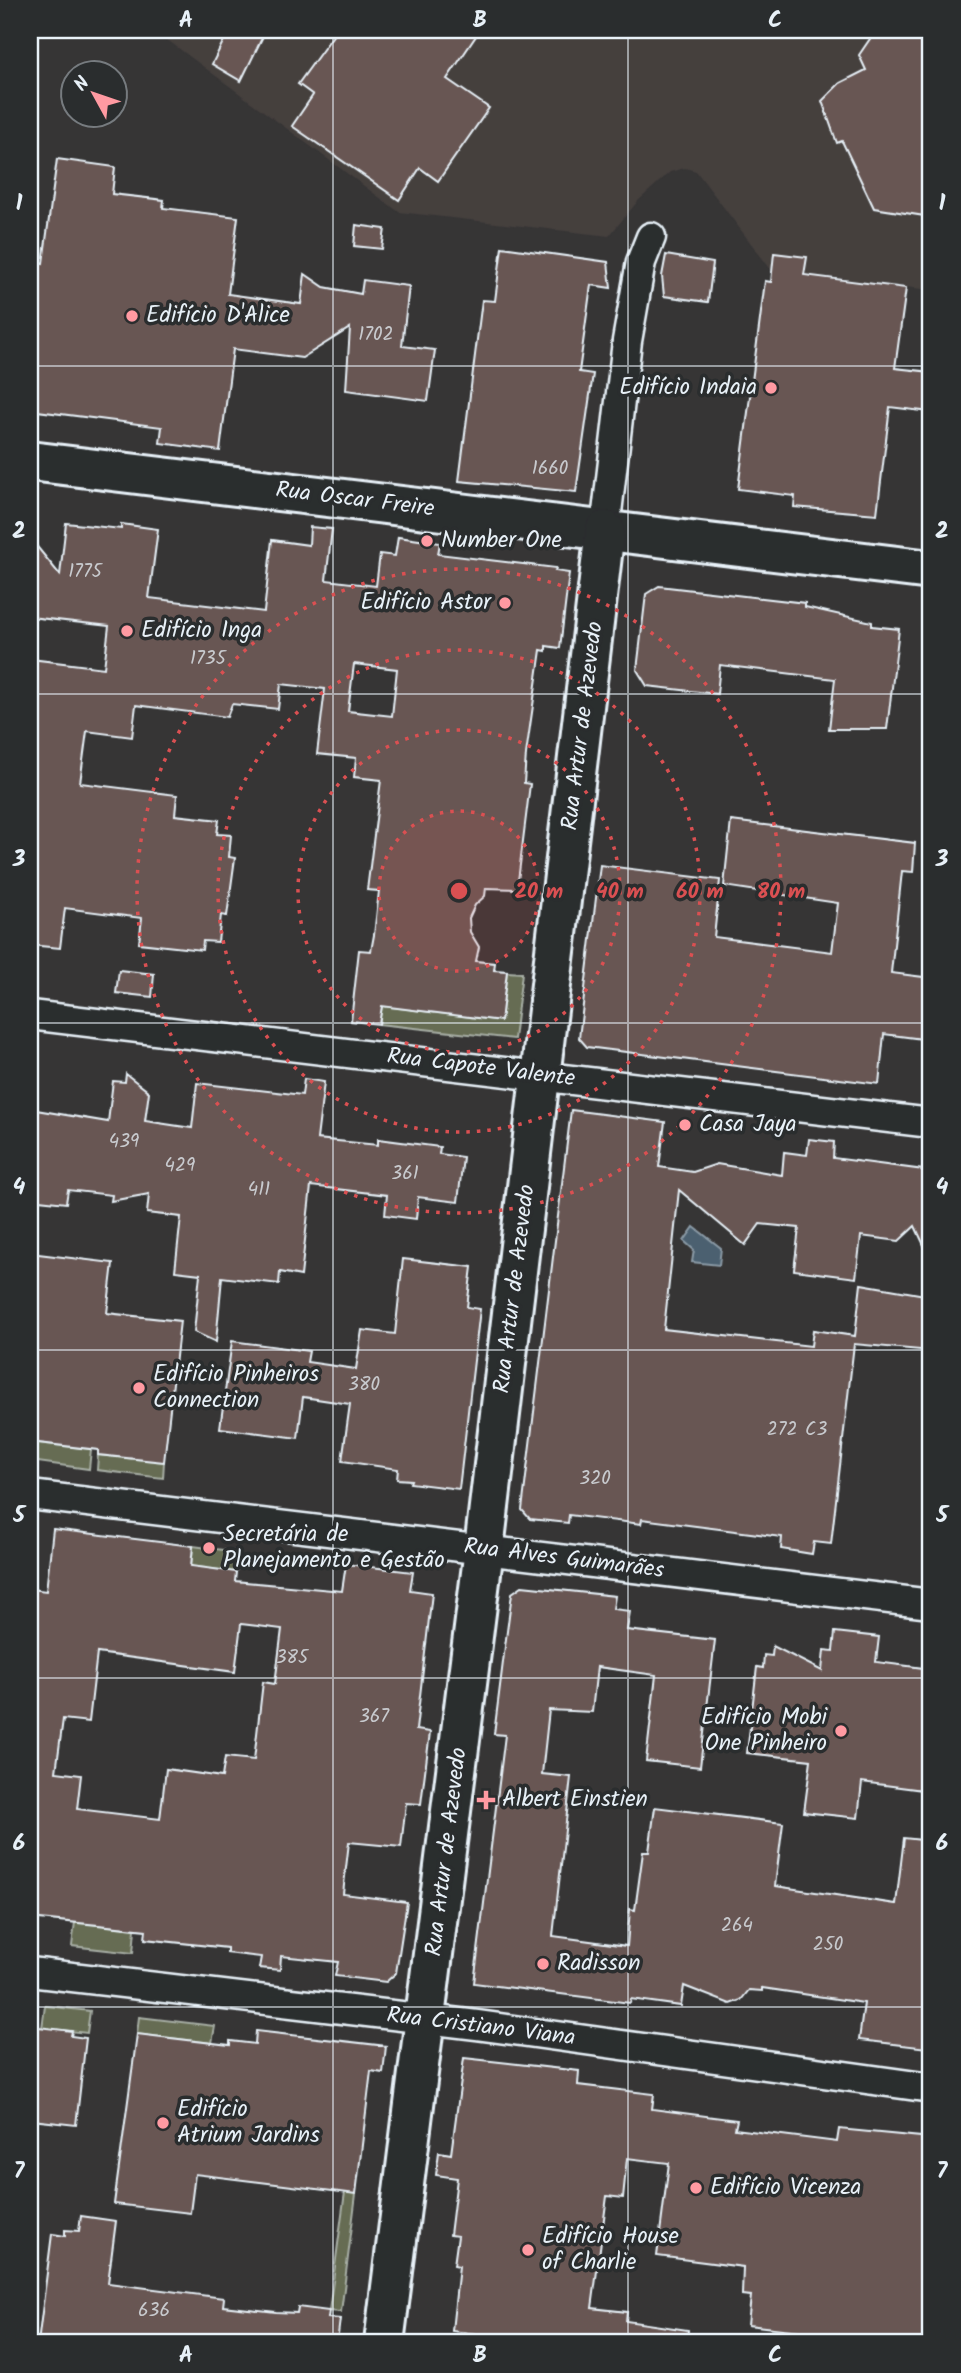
<svg xmlns="http://www.w3.org/2000/svg" width="961" height="2373" font-family="Kalam,sans-serif">
<style>
.built{fill:#453f3e}
.green{fill:#666c52;stroke:#a7aea5;stroke-width:2}
.water{fill:#4c606f;stroke:#8a9aa6;stroke-width:2}
.building{fill:#685652;stroke:#e8f1f8;stroke-width:2;fill-rule:evenodd}
.lines{fill:none;stroke-linecap:round;stroke-linejoin:round}
.street-casing{stroke:#e8f1f8;stroke-width:33}
.secondary-casing{stroke:#e8f1f8;stroke-width:44}
.street{stroke:#2a2d2e;stroke-width:28}
.secondary{stroke:#2a2d2e;stroke-width:38}
.grid{fill:none;stroke:#e8f1f8;stroke-width:2;stroke-opacity:0.55}
.ring{fill:none;stroke:#da5052;stroke-width:3.5;stroke-dasharray:3.5 7}
.poi-dot{fill:#ff9aa2;stroke:#2a2d2e;stroke-width:2.5}
.labels{text-anchor:middle;dominant-baseline:central;stroke-width:7;stroke-linejoin:round;paint-order:stroke}
.number-label{font-size:19px;fill:#c8cace}
.poi-label{font-size:23px;fill:#e8f1f8;stroke:#2a2d2e;text-anchor:start}
.street-label{font-size:23px;fill:#e8f1f8;stroke:#2a2d2e}
.centre{fill:#da5052;stroke:#2a2d2e;stroke-width:3.5}
.ring-label{font-size:21px;text-anchor:middle;font-weight:bold;fill:#da5052;stroke:#2a2d2e;stroke-width:7;stroke-linejoin:round;paint-order:stroke}
.neatline{fill:none;stroke:#e8f1f8;stroke-width:2.5}
.grid-label{font-size:23px;text-anchor:middle;font-weight:bold;fill:#e8f1f8}
</style>
<rect width="100%" height="100%" fill="#363535"/>
<filter id="ink" filterUnits="userSpaceOnUse"><feTurbulence type="fractalNoise" baseFrequency=".0143" numOctaves="2"/><feDisplacementMap in="SourceGraphic" scale="14" xChannelSelector="R" yChannelSelector="G"/><feConvolveMatrix kernelMatrix="1 2 1 2 8 2 1 2 1" color-interpolation-filters="sRGB"/></filter>
<g filter="url(#ink)">
<path class="built" d="M154,30H931V290L772,271L696,171L685,168L670,172L638,201L609,236L399,212Z"/>
<g class="green">
<path d="M507,972L522,973L514,1039L379,1024L382,1006L501,1021Z"/>
<path d="M30,1442L91,1449L89,1469L30,1461Z"/>
<path d="M98,1455L164,1462L163,1478L97,1470Z"/>
<path d="M193,1546L239,1552L236,1572L191,1566Z"/>
<path d="M75,1922L135,1929L133,1953L72,1946Z"/>
<path d="M45,2006L90,2011L87,2033L42,2028Z"/>
<path d="M139,2017L215,2026L212,2043L137,2034Z"/>
<path d="M345,2192L356,2194L341,2312L329,2311Z"/>
</g>
<path class="water" d="M694,1227L721,1248L719,1265L692,1262L694,1250L684,1241Z"/>
<g class="building">
<path d="M229,30H266L241,81L212,64Z"/>
<path d="M337,30H480L447,79L489,108L438,181L420,168L399,200L292,126L313,95L298,84Z"/>
<path d="M876,30H931V217L874,208L842,141L837,143L822,101L840,83L866,70L859,55Z"/>
<path d="M57,159L115,167L112,194L164,200L163,208L238,217L228,294L301,304L305,274L324,287L361,294L363,280L409,286L402,346L435,350L428,401L346,390L350,328L302,358L233,349L220,451L160,443L162,427L30,410V261L43,263Z"/>
<path d="M356,225L385,229L382,249L354,246Z"/>
<path d="M502,247L608,262L611,288L591,285L579,372L593,374L576,492L459,481L482,300L495,301Z"/>
<path d="M774,253L807,257L804,275L906,288L895,368L931,372V412L890,407L877,514L794,507L795,496L738,489L765,281L771,282Z"/>
<path d="M666,255L713,263L708,302L664,296L662,276Z"/>
<path d="M66,523L121,529V524L158,529L149,598L264,612L272,540L309,545L310,527L332,529L326,580L376,586L380,554L395,556L398,537L440,543L438,554L556,568L555,571L569,573L560,648L546,646V651L541,650L526,754L524,783L530,784L517,889L486,888L485,896L475,905L469,918L470,932L479,947L476,961L495,963L494,970L507,971L501,1021L382,1006L379,1024L351,1021L359,950L371,951L374,935L379,891L367,890L381,780L354,777L356,758L317,754L325,689L281,684L278,709L232,704L227,717L136,705L132,737L87,731L80,783L177,795L175,815L219,820L217,834L231,835L229,857L235,858L227,916L221,915L218,942L203,941L202,950L139,943L142,918L65,908L60,948L30,945V659L104,668L109,626L30,617V538L60,575ZM354,664L397,669L392,716L348,711Z"/>
<path d="M659,586L805,603V607L872,622V626L899,629L887,729H829L835,679L720,665L717,694L647,686L637,670L646,594Z"/>
<path d="M731,821L915,843L913,872L902,871L891,973L931,978V1040L884,1034L879,1084L587,1047L579,1038L600,865L720,880L714,937L832,952L838,903L724,886Z"/>
<path d="M119,970L154,974L152,997L116,993Z"/>
<path d="M126,1074L149,1092L145,1121L192,1128L197,1083L302,1095L304,1079L324,1082L317,1139L378,1145V1139L440,1147L439,1154L463,1157L458,1202L418,1197L416,1219L385,1215L387,1195L311,1186L301,1276L280,1272L279,1284L222,1277L216,1342L194,1332L200,1274L175,1271L181,1217L147,1213L149,1194L111,1201L112,1195L68,1190L66,1203L30,1199V1109L108,1122L113,1081L125,1082Z"/>
<path d="M571,1110L665,1122L659,1167L693,1172L717,1164L782,1175L784,1152L807,1155L809,1139L834,1142L833,1158L931,1171V1260L915,1226L899,1241L861,1236L856,1278L794,1270L799,1228L760,1224L745,1245L679,1190L664,1329L811,1346L813,1330L855,1336L861,1284L931,1296V1351L854,1344L831,1544L814,1542L812,1554L781,1549L782,1537L642,1519L641,1524L569,1515L568,1523L530,1519L522,1510Z"/>
<path d="M30,1253L113,1263L107,1313L180,1321L164,1462L98,1455V1450L30,1442Z"/>
<path d="M403,1259L472,1267L467,1307L480,1309L459,1489L410,1483L411,1480L397,1479L398,1469L342,1461L350,1404L303,1397L298,1438L220,1428L232,1341L309,1351L307,1362L356,1369L362,1330L395,1334Z"/>
<path d="M53,1529L193,1546L191,1566L236,1572L235,1581L342,1591L346,1564L413,1572L410,1590L432,1593L416,1730L430,1732L421,1804L406,1803L401,1847L349,1842L343,1894L407,1902L396,1973L386,1982L335,1976L338,1962L281,1956L280,1970L259,1968L261,1957L227,1953V1948L145,1939L146,1930L30,1918V1825L35,1788L30,1787V1589L46,1591ZM241,1624L282,1629L275,1684L263,1682L254,1760L225,1757L222,1777L166,1769L160,1819L77,1809L81,1775L56,1772L63,1719L89,1722L97,1653L235,1672Z"/>
<path d="M522,1586L615,1596L613,1609L630,1611L627,1630L715,1640L700,1767L646,1761L656,1675L597,1667L592,1712L549,1710L542,1774L571,1777L553,1936L627,1946L630,1909L635,1910L643,1852H649L655,1807L783,1823L775,1886L896,1904L904,1838L931,1841V2012L927,2048L859,2040L864,2003L762,1988V1991L749,1990L741,2000L730,2004L684,1986L681,2006L631,1999L630,2003L474,1983L505,1735L494,1734L504,1654L512,1593Z"/>
<path d="M835,1632L879,1637L876,1662L931,1669V1791L862,1782L858,1818L804,1812L811,1760L747,1753L757,1667L763,1668L764,1655L772,1656L773,1646L822,1671L824,1650L833,1651Z"/>
<path d="M30,2026L72,2031L71,2036L86,2038L76,2125L32,2120Z"/>
<path d="M256,2031L386,2046L383,2073L371,2071L356,2194L195,2174L190,2213L114,2204L137,2034L230,2045V2041L255,2044Z"/>
<path d="M464,2058L579,2071L578,2085L654,2094L652,2109L737,2120L735,2129L837,2142L839,2129L931,2138V2343H815L816,2333L748,2325L751,2296L742,2295L743,2267L657,2256L669,2163L627,2158L623,2198L607,2196L592,2308L627,2312L626,2321L688,2330L687,2343H550L452,2331L459,2266L454,2265L458,2236L450,2235L457,2178L436,2175L439,2152L451,2154Z"/>
<path d="M81,2216L116,2221L108,2283L224,2298L223,2306L276,2312L297,2313L298,2307L329,2311L328,2318L340,2319L337,2343H38L52,2234L65,2236V2230L79,2231Z"/>
</g>
<g class="lines">
<g class="street-casing">
<g id="street">
<path d="M605,530L627,341L641,262L651,237"/>
<path d="M30,1015L931,1123"/>
<path d="M30,1495L931,1604"/>
<path d="M30,1972L477,2025L931,2088"/>
</g>
</g>
<g class="secondary-casing">
<g id="secondary">
<path d="M30,461L931,570"/>
<path d="M384,2343L484,1549L605,530"/>
</g>
</g>
<use href="#street" class="street"/>
<use href="#secondary" class="secondary"/>
</g>
</g>
<path class="grid" d="M333,30V2343M628,30V2343M30,366H931M30,694H931M30,1023H931M30,1350H931M30,1678H931M30,2007H931"/>
<circle cx="459" cy="891" r="80" fill="#da5052" fill-opacity=".12"/>
<g class="ring">
<circle cx="459" cy="891" r="80"/>
<circle cx="459" cy="891" r="161"/>
<circle cx="459" cy="891" r="241"/>
<circle cx="459" cy="891" r="322"/>
</g>
<g class="poi-dot">
<circle cx="132" cy="316" r="7"/>
<circle cx="771" cy="388" r="7"/>
<circle cx="427" cy="541" r="7"/>
<circle cx="505" cy="603" r="7"/>
<circle cx="127" cy="631" r="7"/>
<circle cx="685" cy="1125" r="7"/>
<circle cx="139" cy="1388" r="7"/>
<circle cx="209" cy="1548" r="7"/>
<circle cx="841" cy="1731" r="7"/>
<path d="M482.5 1789.5h7v7h7v7h-7v7h-7v-7h-7v-7h7z"/>
<circle cx="543" cy="1964" r="7"/>
<circle cx="163" cy="2123" r="7"/>
<circle cx="696" cy="2188" r="7"/>
<circle cx="528" cy="2250" r="7"/>
</g>
<g class="labels">
<g class="number-label">
<text x="376" y="335">1702</text>
<text x="550" y="469">1660</text>
<text x="85" y="572">1775</text>
<text x="208" y="659">1735</text>
<text x="124" y="1142">439</text>
<text x="180" y="1166">429</text>
<text x="405" y="1174">361</text>
<text x="259" y="1190">411</text>
<text x="364" y="1385">380</text>
<text x="797" y="1430">272 C3</text>
<text x="595" y="1479">320</text>
<text x="292" y="1658">385</text>
<text x="374" y="1717">367</text>
<text x="737" y="1926">264</text>
<text x="828" y="1945">250</text>
<text x="154" y="2311">636</text>
</g>
<g class="poi-label">
<text x="146" y="316">Edifício D'Alice</text>
<text x="757" y="388" text-anchor="end">Edifício Indaia</text>
<text x="441" y="541">Number One</text>
<text x="491" y="603" text-anchor="end">Edifício Astor</text>
<text x="141" y="631">Edifício Inga</text>
<text x="699" y="1125">Casa Jaya</text>
<text x="153" y="1375">Edifício Pinheiros<tspan x="153" dy="26">Connection</tspan></text>
<text x="223" y="1535">Secretária de<tspan x="223" dy="26">Planejamento e Gestão</tspan></text>
<text x="827" y="1718" text-anchor="end">Edifício Mobi<tspan x="827" dy="26">One Pinheiro</tspan></text>
<text x="502" y="1800">Albert Einstien</text>
<text x="557" y="1964">Radisson</text>
<text x="177" y="2110">Edifício<tspan x="177" dy="26">Atrium Jardins</tspan></text>
<text x="710" y="2188">Edifício Vicenza</text>
<text x="542" y="2237">Edifício House<tspan x="542" dy="26">of Charlie</tspan></text>
</g>
<g class="street-label">
<text transform="translate(355 500) rotate(7)">Rua Oscar Freire</text>
<text transform="translate(583 726) rotate(-83)">Rua Artur de Azevedo</text>
<text transform="translate(481 1068) rotate(7)">Rua Capote Valente</text>
<text transform="translate(515 1289) rotate(-83)">Rua Artur de Azevedo</text>
<text transform="translate(564 1559) rotate(7)">Rua Alves Guimarães</text>
<text transform="translate(447 1852) rotate(-83)">Rua Artur de Azevedo</text>
<text transform="translate(481 2027) rotate(7)">Rua Cristiano Viana</text>
</g>
</g>
<circle cx="459" cy="891" r="10" class="centre"/>
<g class="ring-label">
<text x="539" y="898">20 m</text>
<text x="620" y="898">40 m</text>
<text x="700" y="898">60 m</text>
<text x="781" y="898">80 m</text>
</g>
<rect width="961" height="2373" fill="none" stroke="#2a2d2e" stroke-width="77"/>
<g transform="translate(94 94) rotate(310)"><circle r="33" fill="#2a2d2e" stroke="#767b7f" stroke-width="2"/>
<path d="M0-5L12 26L0 18L-12 26Z" fill="#ff9aa2"/>
<text y="-10" font-size="19" font-weight="bold" text-anchor="middle" fill="#e8f1f8">N</text>
</g>
<rect x="38" y="38" width="884" height="2296" class="neatline"/>
<g class="grid-label">
<text x="186" y="27">A</text>
<text x="480" y="27">B</text>
<text x="775" y="27">C</text>
<text x="19" y="210">1</text>
<text x="942" y="210">1</text>
<text x="19" y="538">2</text>
<text x="942" y="538">2</text>
<text x="19" y="866">3</text>
<text x="942" y="866">3</text>
<text x="19" y="1194">4</text>
<text x="942" y="1194">4</text>
<text x="19" y="1522">5</text>
<text x="942" y="1522">5</text>
<text x="19" y="1850">6</text>
<text x="942" y="1850">6</text>
<text x="19" y="2178">7</text>
<text x="942" y="2178">7</text>
<text x="186" y="2362">A</text>
<text x="480" y="2362">B</text>
<text x="775" y="2362">C</text>
</g>
</svg>
